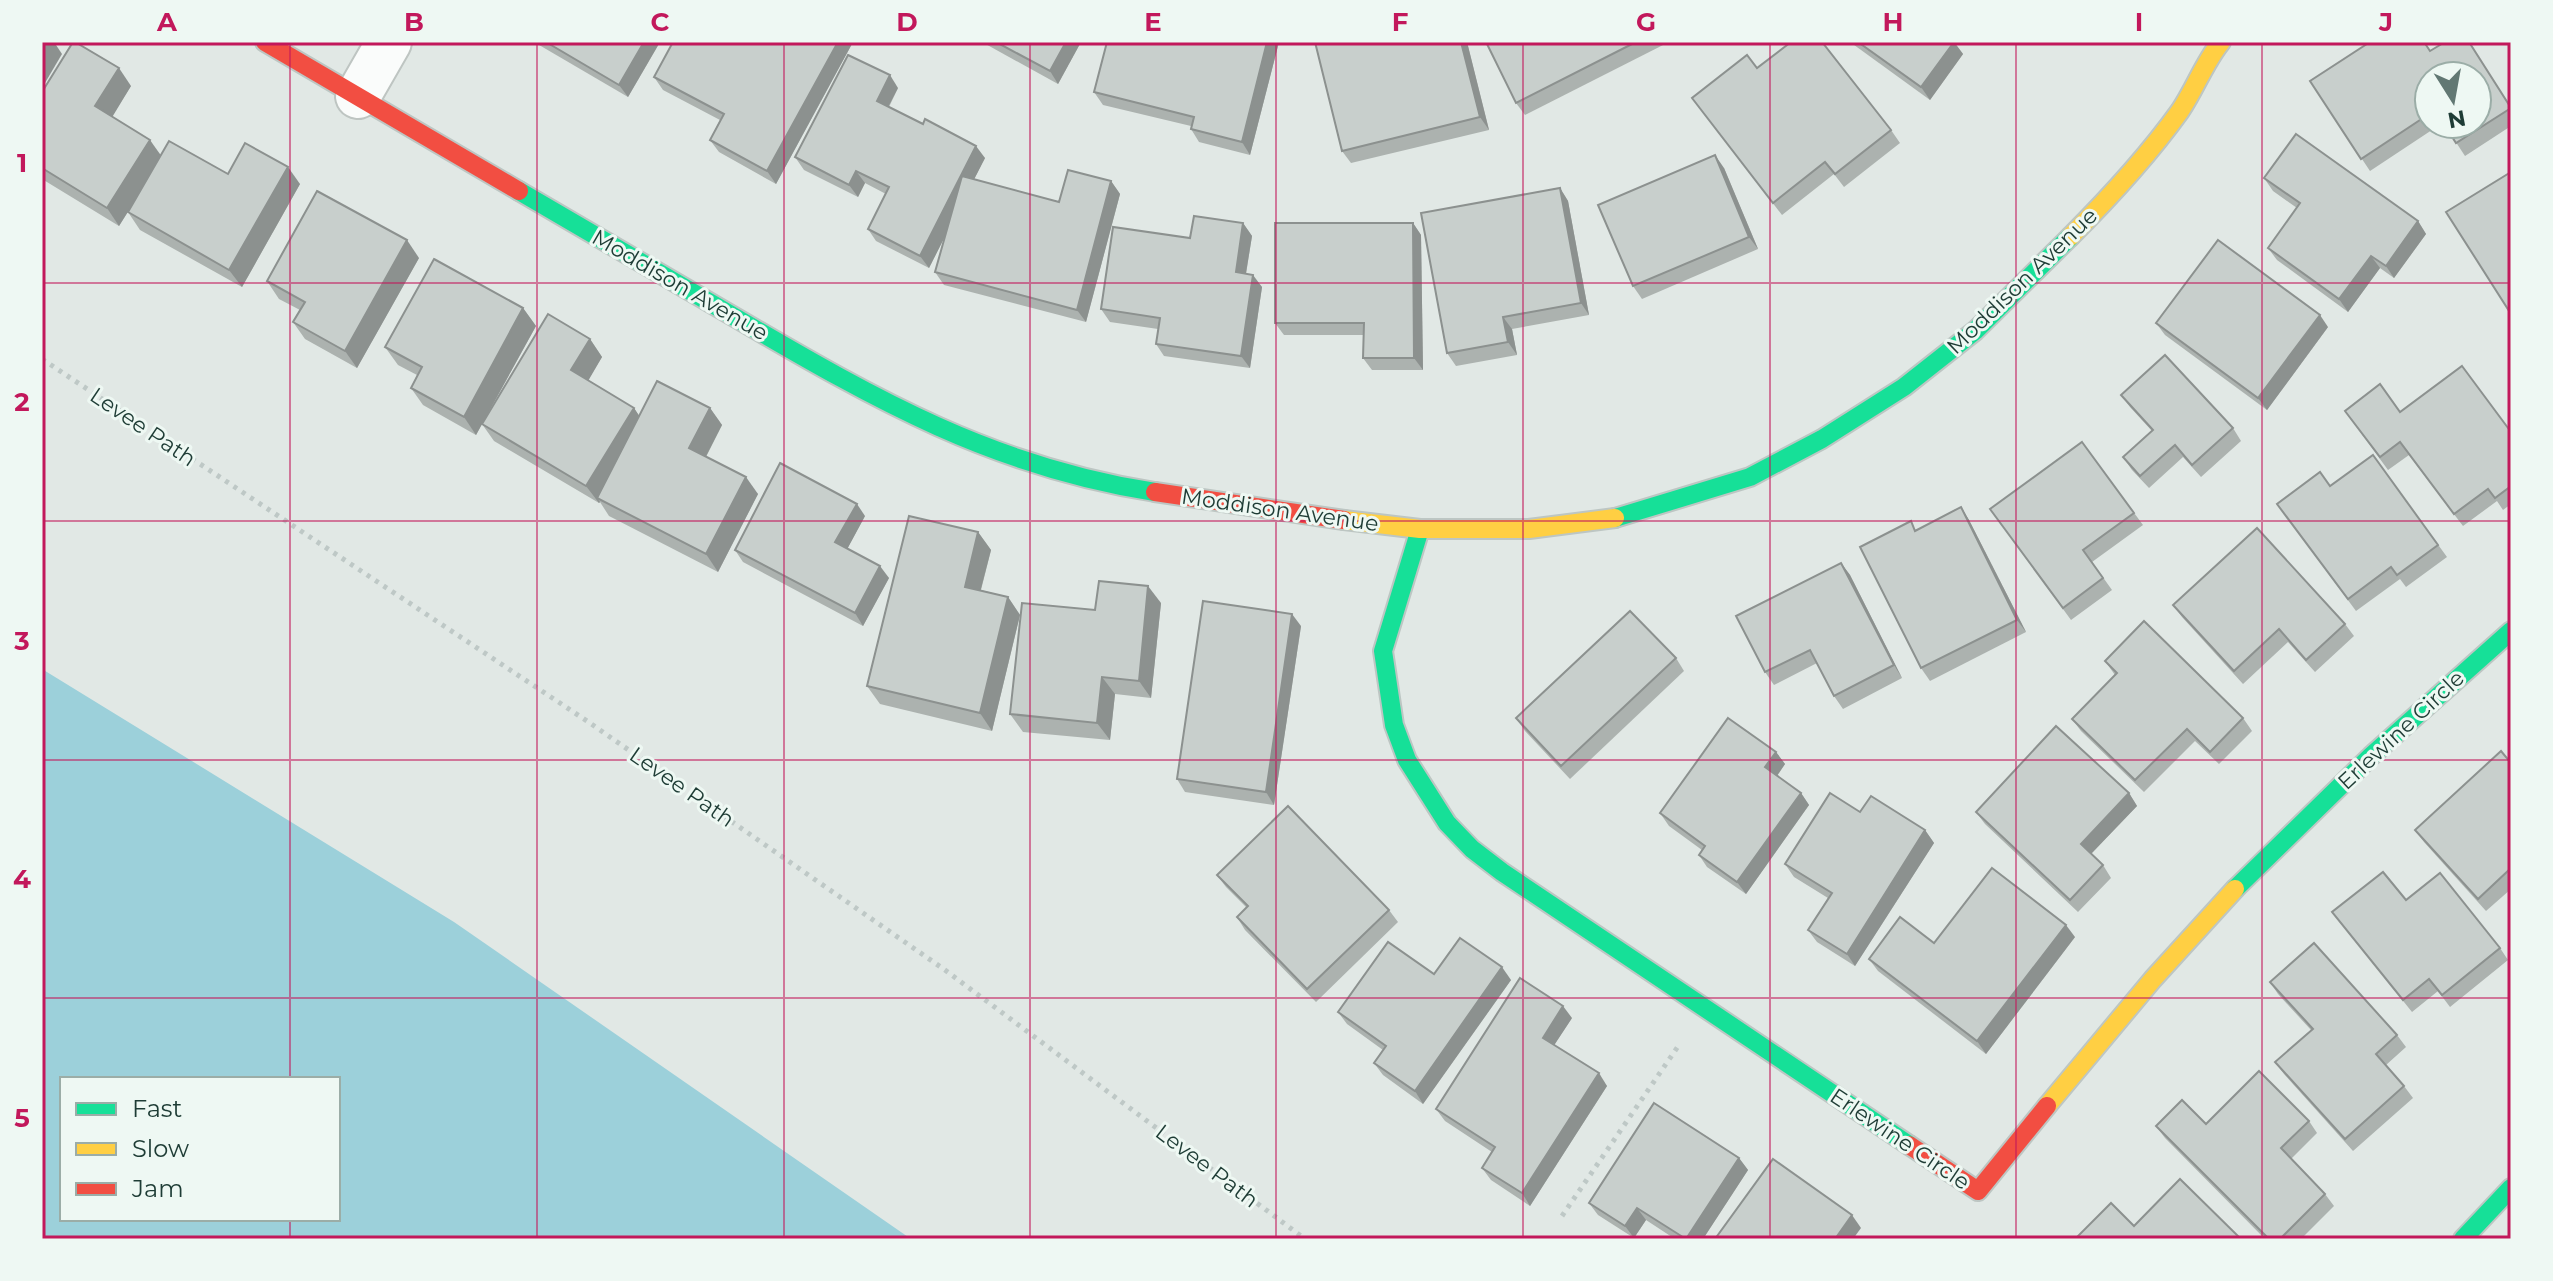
<svg xmlns="http://www.w3.org/2000/svg" width="2553" height="1281" font-family="Montserrat,sans-serif">
<style>
.water{fill:#9cd0da;fill-rule:evenodd}
.lines{fill:none;stroke-linecap:round;stroke-linejoin:round}
.street-casing{stroke:#bec5c2;stroke-width:48}
.fast-casing{stroke:#bdc6c3;stroke-width:22}
.slow-casing{stroke:#bdc6c3;stroke-width:22}
.jam-casing{stroke:#bdc6c3;stroke-width:22}
.path{stroke:#bec8c6;stroke-width:5;stroke-dasharray:4 6;stroke-linecap:butt}
.street{stroke:#fafcfb;stroke-width:44}
.fast{stroke:#16e098;stroke-width:18}
.slow{stroke:#ffcf43;stroke-width:18}
.jam{stroke:#f24e42;stroke-width:18}
.wall{fill:#acb2af}
.shaded-wall{fill:#8c918f}
.building{fill:#c8cfcc;stroke:#8c918f;stroke-width:2}
.grid{fill:none;stroke:#c2185b;stroke-width:2;stroke-opacity:0.55}
.labels{text-anchor:middle;dominant-baseline:central;stroke-width:6;stroke-linejoin:round;paint-order:stroke}
.street-label{font-size:22px;fill:#1e3c35;stroke:#eef8f3}
.neatline{fill:none;stroke:#c2185b;stroke-width:3}
.grid-label{font-size:26px;text-anchor:middle;font-weight:bold;fill:#c2185b}
</style>
<rect width="100%" height="100%" fill="#e1e8e5"/>
<path class="water" d="M42,669L454,922L911,1239H42ZM62,1079H338V1219H62Z"/>
<g class="lines">
<g class="street-casing">
<path id="street" d="M358,96L389,42"/>
</g>
<g class="fast-casing">
<g id="fast">
<path d="M519,191C592,234 665,277 738,319C876,400 994,467 1155,492"/>
<path d="M1615,518L1750,477L1822,439L1904,387L1975,331L2070,237"/>
<path d="M1420,529L1383,651L1394,725L1407,760L1447,823L1472,849L1502,872L1909,1145"/>
<path d="M2235,889L2371,756L2511,631"/>
<path d="M2463,1239L2511,1188"/>
</g>
</g>
<g class="slow-casing">
<g id="slow">
<path d="M2070,237C2110,197 2147,157 2180,111C2195,89 2204,63 2221,42"/>
<path d="M1344,520L1420,529H1529L1615,518"/>
<path d="M2047,1106L2153,979L2235,889"/>
</g>
</g>
<g class="jam-casing">
<g id="jam">
<path d="M265,42L519,191"/>
<path d="M1155,492L1344,520"/>
<path d="M1909,1145L1978,1191L2047,1106"/>
</g>
</g>
<g class="path">
<path d="M42,359L587,721L945,970L1305,1239"/>
<path d="M1562,1216L1679,1045"/>
</g>
<use href="#street" class="street"/>
<use href="#fast" class="fast"/>
<use href="#slow" class="slow"/>
<use href="#jam" class="jam"/>
</g>
<g class="wall">
<path d="M534,42H660L628,97Z"/>
<path d="M853,42L776,184L719,152L710,140L720,120L663,90L654,77Z"/>
<path d="M982,42H1081L1058,84Z"/>
<path d="M1107,42H1279L1250,155L1199,142L1191,129V126L1103,105L1094,92Z"/>
<path d="M1315,42H1467L1489,130L1351,163L1342,151Z"/>
<path d="M1486,42H1669L1525,115L1516,103Z"/>
<path d="M1850,42H1954L1963,54L1930,100Z"/>
<path d="M2431,51L2511,105V126L2465,156L2444,124L2429,76V124H2441L2370,171L2310,81Z"/>
<path d="M1757,68L1891,130L1900,143L1844,187L1834,174L1782,215L1692,98Z"/>
<path d="M131,86L112,116L161,155L228,174L300,184L242,287L140,230L128,212L131,207L119,226L42,179V92Z"/>
<path d="M898,88L889,107L985,158L974,179L1059,202L1111,181L1120,194L1086,322L944,285L935,272L945,236L929,268L876,241L868,229L886,194L865,183L858,197L804,170L795,157Z"/>
<path d="M1724,168L1758,249L1642,299L1633,286Z"/>
<path d="M2264,178L2418,221L2426,234L2394,278L2380,268L2348,312L2277,260L2268,248L2297,208L2273,191Z"/>
<path d="M1560,188L1568,201L1589,315L1512,329L1517,355L1456,366L1447,353Z"/>
<path d="M1243,223L1252,236L1246,274L1262,287L1250,368L1164,356L1156,344L1158,329L1110,322L1101,309L1190,238Z"/>
<path d="M1413,223L1421,235L1423,370H1372L1363,358L1364,335H1284L1275,323Z"/>
<path d="M419,258L357,368L305,339L293,322L300,310L279,299L267,281Z"/>
<path d="M523,308L536,326L476,435L423,405L411,388L417,375L398,365L385,347Z"/>
<path d="M2156,323L2328,327L2267,410L2165,335Z"/>
<path d="M590,339L602,357L588,380L634,408L639,416L710,408L722,425L706,457L758,494L718,572L609,516L600,502L599,503L494,441L482,424Z"/>
<path d="M2121,395L2233,428L2241,441L2201,477L2183,457L2149,488L2132,470L2123,457L2152,431L2130,407Z"/>
<path d="M2345,411L2400,412L2511,432V504L2503,510L2497,501L2463,526L2409,455L2388,470Z"/>
<path d="M2082,442L2143,525L2092,562L2112,590L2071,620L1990,509Z"/>
<path d="M2373,455L2447,557L2406,587L2400,579L2356,611L2277,504L2330,486Z"/>
<path d="M1961,507L1969,520L2026,632L1930,681L1921,668L1917,530Z"/>
<path d="M865,516L847,549L889,578L863,626L743,562L735,550Z"/>
<path d="M978,532L991,550L981,590L1008,597L1020,615L992,731L880,704L867,686Z"/>
<path d="M1841,563L1850,575L1902,678L1843,709L1834,696L1817,663L1774,685L1765,672Z"/>
<path d="M1161,603L1151,698L1115,694L1110,740L1023,732L1010,714Z"/>
<path d="M2173,605L2345,624L2354,636L2315,672L2288,642L2243,684L2182,617Z"/>
<path d="M1301,626L1274,805L1185,792L1177,779Z"/>
<path d="M1676,658L1684,671L1570,779L1525,731L1516,718Z"/>
<path d="M2105,661L2243,718L2252,731L2219,764L2195,741L2144,792L2081,731L2072,719L2115,675Z"/>
<path d="M1776,752L1785,764L1777,776L1801,793L1809,805L1746,894L1707,867L1699,855L1702,850L1669,826L1660,813Z"/>
<path d="M2511,763V889L2486,911L2424,842L2415,830Z"/>
<path d="M2129,793L2137,806L2091,854L2103,865L2111,878L2078,912L1985,824L1976,812Z"/>
<path d="M1860,812L1925,830L1934,843L1855,966L1817,942L1808,930L1828,898L1794,877L1785,864Z"/>
<path d="M1217,875L1389,910L1398,922L1316,1002L1245,930L1237,917L1247,908L1226,887Z"/>
<path d="M2406,900L2500,948L2508,960L2450,1007L2438,991L2412,1012L2332,912Z"/>
<path d="M2075,937L1986,1054L1878,971L1869,959L1934,943Z"/>
<path d="M1434,974L1511,980L1423,1104L1383,1075L1374,1063L1383,1050L1347,1024L1338,1012Z"/>
<path d="M2270,982L2397,1035L2406,1047L2386,1065L2404,1086L2413,1098L2353,1151L2284,1074L2275,1062L2311,1030L2278,994Z"/>
<path d="M1572,1018L1554,1045L1607,1086L1530,1206L1491,1180L1482,1168L1492,1152L1445,1121L1436,1109Z"/>
<path d="M2309,1121L2317,1133L2291,1159L2325,1194L2334,1206L2301,1239H2265L2165,1138L2156,1126Z"/>
<path d="M1739,1158L1748,1170L1703,1239H1675L1646,1220L1634,1238L1598,1215L1589,1203Z"/>
</g>
<g class="shaded-wall">
<path d="M46,42H54L62,54L42,88V49Z"/>
<path d="M644,42H660L628,97L619,85Z"/>
<path d="M838,42H853L776,184L767,171Z"/>
<path d="M1066,42H1081L1058,84L1050,71Z"/>
<path d="M1267,42H1279L1250,155L1242,142Z"/>
<path d="M1461,42H1467L1489,130L1480,117Z"/>
<path d="M1954,42L1963,54L1930,100L1921,87Z"/>
<path d="M119,68L131,86L108,124L95,106Z"/>
<path d="M890,75L898,88L885,113L877,101Z"/>
<path d="M150,140L162,157L119,226L107,208Z"/>
<path d="M976,146L985,158L929,268L920,256Z"/>
<path d="M1715,155L1724,168L1758,249L1749,237Z"/>
<path d="M288,167L300,184L242,287L229,270Z"/>
<path d="M856,171L865,183L858,197L849,185Z"/>
<path d="M1111,181L1120,194L1086,322L1077,310Z"/>
<path d="M1560,188L1568,201L1589,315L1581,303Z"/>
<path d="M2418,221L2426,234L2394,278L2386,266Z"/>
<path d="M1243,223L1252,236L1244,285L1236,272Z"/>
<path d="M1413,223L1421,235L1423,370L1414,358Z"/>
<path d="M407,240L419,258L357,368L345,351Z"/>
<path d="M2371,256L2380,268L2348,312L2339,299Z"/>
<path d="M1253,275L1262,287L1250,368L1241,356Z"/>
<path d="M523,308L536,326L476,435L464,417Z"/>
<path d="M2320,315L2328,327L2267,410L2258,398Z"/>
<path d="M1503,317L1512,329L1517,355L1508,342Z"/>
<path d="M590,339L602,357L584,388L571,370Z"/>
<path d="M634,408L646,426L597,498L600,502L599,503L586,486Z"/>
<path d="M710,408L722,425L701,466L689,448Z"/>
<path d="M746,477L758,494L718,572L706,554Z"/>
<path d="M857,504L865,516L844,555L835,542Z"/>
<path d="M1961,507L1969,520L2026,632L2017,620Z"/>
<path d="M978,532L991,550L977,604L965,587Z"/>
<path d="M1841,563L1850,575L1902,678L1894,665Z"/>
<path d="M880,566L889,578L863,626L855,613Z"/>
<path d="M1148,586L1161,603L1151,698L1139,681Z"/>
<path d="M1008,597L1020,615L992,731L980,713Z"/>
<path d="M1292,614L1301,626L1274,805L1266,792Z"/>
<path d="M1102,677L1115,694L1110,740L1097,723Z"/>
<path d="M1776,752L1785,764L1774,780L1765,767Z"/>
<path d="M1801,793L1809,805L1746,894L1737,882Z"/>
<path d="M2129,793L2137,806L2089,856L2081,844Z"/>
<path d="M1925,830L1934,843L1855,966L1847,954Z"/>
<path d="M2066,925L2075,937L1986,1054L1977,1041Z"/>
<path d="M1502,967L1511,980L1423,1104L1415,1091Z"/>
<path d="M1563,1006L1572,1018L1551,1050L1543,1038Z"/>
<path d="M1599,1073L1607,1086L1530,1206L1522,1193Z"/>
<path d="M1739,1158L1748,1170L1703,1239H1686Z"/>
<path d="M1637,1208L1646,1220L1634,1238L1625,1226Z"/>
<path d="M1852,1215L1861,1228L1853,1239H1835Z"/>
</g>
<g class="building">
<path d="M73,42H75L119,68L95,106L150,140L107,208L42,168V92Z"/>
<path d="M546,42H644L619,85Z"/>
<path d="M673,42H838L767,171L710,140L724,114L654,77Z"/>
<path d="M996,42H1066L1050,71Z"/>
<path d="M1107,42H1267L1242,142L1191,129L1194,117L1094,92Z"/>
<path d="M1315,42H1461L1480,117L1342,151Z"/>
<path d="M1486,42H1636L1516,103Z"/>
<path d="M1791,42H1822L1891,130L1835,174L1825,162L1773,203L1692,98L1747,55L1757,68Z"/>
<path d="M1858,42H1954L1921,87Z"/>
<path d="M2370,42H2424L2430,51L2445,42H2469L2511,108L2456,143L2444,124H2477V76H2429V114L2361,159L2310,81Z"/>
<path d="M848,55L890,75L877,101L923,124L925,119L976,146L920,256L868,229L889,187L856,171L849,185L795,157Z"/>
<path d="M2296,134L2418,221L2386,266L2371,256L2339,299L2268,248L2300,203L2264,178Z"/>
<path d="M169,141L228,174L245,143L288,167L229,270L128,212Z"/>
<path d="M1715,155L1749,237L1633,286L1598,205Z"/>
<path d="M1068,170L1111,181L1077,310L935,272L962,176L1059,202Z"/>
<path d="M2511,172V314L2446,212Z"/>
<path d="M1560,188L1581,303L1503,317L1508,342L1447,353L1421,213Z"/>
<path d="M317,191L407,240L345,351L293,322L305,302L267,281Z"/>
<path d="M1194,216L1243,223L1236,272L1253,275L1241,356L1156,344L1160,318L1101,309L1113,227L1190,238Z"/>
<path d="M1275,223H1413L1414,358H1363L1364,323H1275Z"/>
<path d="M2218,240L2320,315L2258,398L2156,323Z"/>
<path d="M434,259L523,308L464,417L411,388L422,367L385,347Z"/>
<path d="M548,314L590,339L571,370L634,408L586,486L482,424Z"/>
<path d="M2165,355L2233,428L2192,465L2175,445L2140,476L2123,457L2153,430L2121,395Z"/>
<path d="M2462,366L2511,432V486L2495,498L2488,489L2454,514L2400,442L2380,457L2345,411L2380,384L2400,412Z"/>
<path d="M657,381L710,408L689,448L746,477L706,554L597,498Z"/>
<path d="M2082,442L2134,513L2083,550L2103,578L2063,608L1990,509Z"/>
<path d="M2373,455L2438,545L2397,575L2391,567L2348,599L2277,504L2320,472L2330,486Z"/>
<path d="M780,463L857,504L835,542L880,566L855,613L735,550Z"/>
<path d="M1961,507L2017,620L1921,668L1860,547L1911,521L1915,531Z"/>
<path d="M909,516L978,532L965,587L1008,597L980,713L867,686Z"/>
<path d="M2257,528L2345,624L2306,660L2279,629L2234,671L2173,605Z"/>
<path d="M1841,563L1894,665L1834,696L1810,650L1765,672L1736,616Z"/>
<path d="M1099,581L1148,586L1139,681L1102,677L1097,723L1010,714L1022,603L1095,610Z"/>
<path d="M1203,601L1292,614L1266,792L1177,779Z"/>
<path d="M1630,611L1676,658L1561,766L1516,718Z"/>
<path d="M2144,621L2243,718L2210,752L2187,729L2135,780L2072,719L2117,673L2105,661Z"/>
<path d="M1728,718L1776,752L1765,767L1801,793L1737,882L1699,855L1705,846L1660,813Z"/>
<path d="M2056,726L2129,793L2081,844L2103,865L2070,900L1976,812Z"/>
<path d="M2501,751L2511,763V868L2478,899L2415,830Z"/>
<path d="M1830,793L1860,812L1871,796L1925,830L1847,954L1808,930L1832,893L1785,864Z"/>
<path d="M1288,806L1389,910L1307,989L1237,917L1248,906L1217,875Z"/>
<path d="M1992,868L2066,925L1977,1041L1869,959L1900,917L1934,943Z"/>
<path d="M2383,872L2406,900L2440,873L2500,948L2442,995L2429,979L2403,1000L2332,912Z"/>
<path d="M1460,938L1502,967L1415,1091L1374,1063L1386,1046L1338,1012L1388,942L1434,974Z"/>
<path d="M2314,943L2397,1035L2376,1054L2404,1086L2345,1139L2275,1062L2313,1029L2270,982Z"/>
<path d="M1520,978L1563,1006L1543,1038L1599,1073L1522,1193L1482,1168L1495,1147L1436,1109Z"/>
<path d="M2259,1071L2309,1121L2281,1148L2325,1194L2280,1239H2269L2156,1126L2182,1100L2206,1124Z"/>
<path d="M1654,1103L1739,1158L1686,1239L1637,1208L1625,1226L1589,1203Z"/>
<path d="M1773,1159L1852,1215L1835,1239H1715Z"/>
<path d="M2180,1179L2241,1239H2080L2077,1237L2111,1203L2134,1226Z"/>
</g>
<path class="grid" d="M290,42V1079M537,42V1239M784,42V1239M1030,42V1239M1276,42V1239M1523,42V1239M1770,42V1239M2016,42V1239M2262,42V1239M42,283H2511M42,521H2511M42,760H2511M42,998H2511M290,1219V1239"/>
<g class="labels">
<g class="street-label">
<text transform="translate(2022 281) rotate(-44)">Moddison Avenue</text>
<text transform="translate(680 285) rotate(30)">Moddison Avenue</text>
<text transform="translate(143 427) rotate(34)">Levee Path</text>
<text transform="translate(1280 510) rotate(8)">Moddison Avenue</text>
<text transform="translate(2401 730) rotate(-43)">Erlewine Circle</text>
<text transform="translate(682 787) rotate(35)">Levee Path</text>
<text transform="translate(1900 1139) rotate(34)">Erlewine Circle</text>
<text transform="translate(1207 1166) rotate(37)">Levee Path</text>
</g>
</g>
<rect width="2553" height="1281" fill="none" stroke="#eef8f3" stroke-width="88"/>
<rect x="60" y="1077" width="280" height="144" fill="#eef8f3" stroke="#9bada7" stroke-width="2"/>
<rect x="76" y="1103" width="40" height="12" fill="#16e098" stroke="#9bada7" stroke-width="2"/>
<text x="132" y="1117" font-size="24" fill="#1e3c35">Fast</text>
<rect x="76" y="1143" width="40" height="12" fill="#ffcf43" stroke="#9bada7" stroke-width="2"/>
<text x="132" y="1157" font-size="24" fill="#1e3c35">Slow</text>
<rect x="76" y="1183" width="40" height="12" fill="#f24e42" stroke="#9bada7" stroke-width="2"/>
<text x="132" y="1197" font-size="24" fill="#1e3c35">Jam</text>
<g transform="translate(2453 100) rotate(169)"><circle r="38" fill="#eef8f3" stroke="#9bada7" stroke-width="2"/>
<path d="M0-6L14 30L0 20L-14 30Z" fill="#627873"/>
<text y="-12" font-size="22" font-weight="bold" text-anchor="middle" fill="#1e3c35">N</text>
</g>
<rect x="44" y="44" width="2465" height="1193" class="neatline"/>
<g class="grid-label">
<text x="167" y="31">A</text>
<text x="414" y="31">B</text>
<text x="660" y="31">C</text>
<text x="907" y="31">D</text>
<text x="1153" y="31">E</text>
<text x="1400" y="31">F</text>
<text x="1646" y="31">G</text>
<text x="1893" y="31">H</text>
<text x="2139" y="31">I</text>
<text x="2386" y="31">J</text>
<text x="22" y="172">1</text>
<text x="22" y="411">2</text>
<text x="22" y="650">3</text>
<text x="22" y="888">4</text>
<text x="22" y="1127">5</text>
</g>
</svg>
